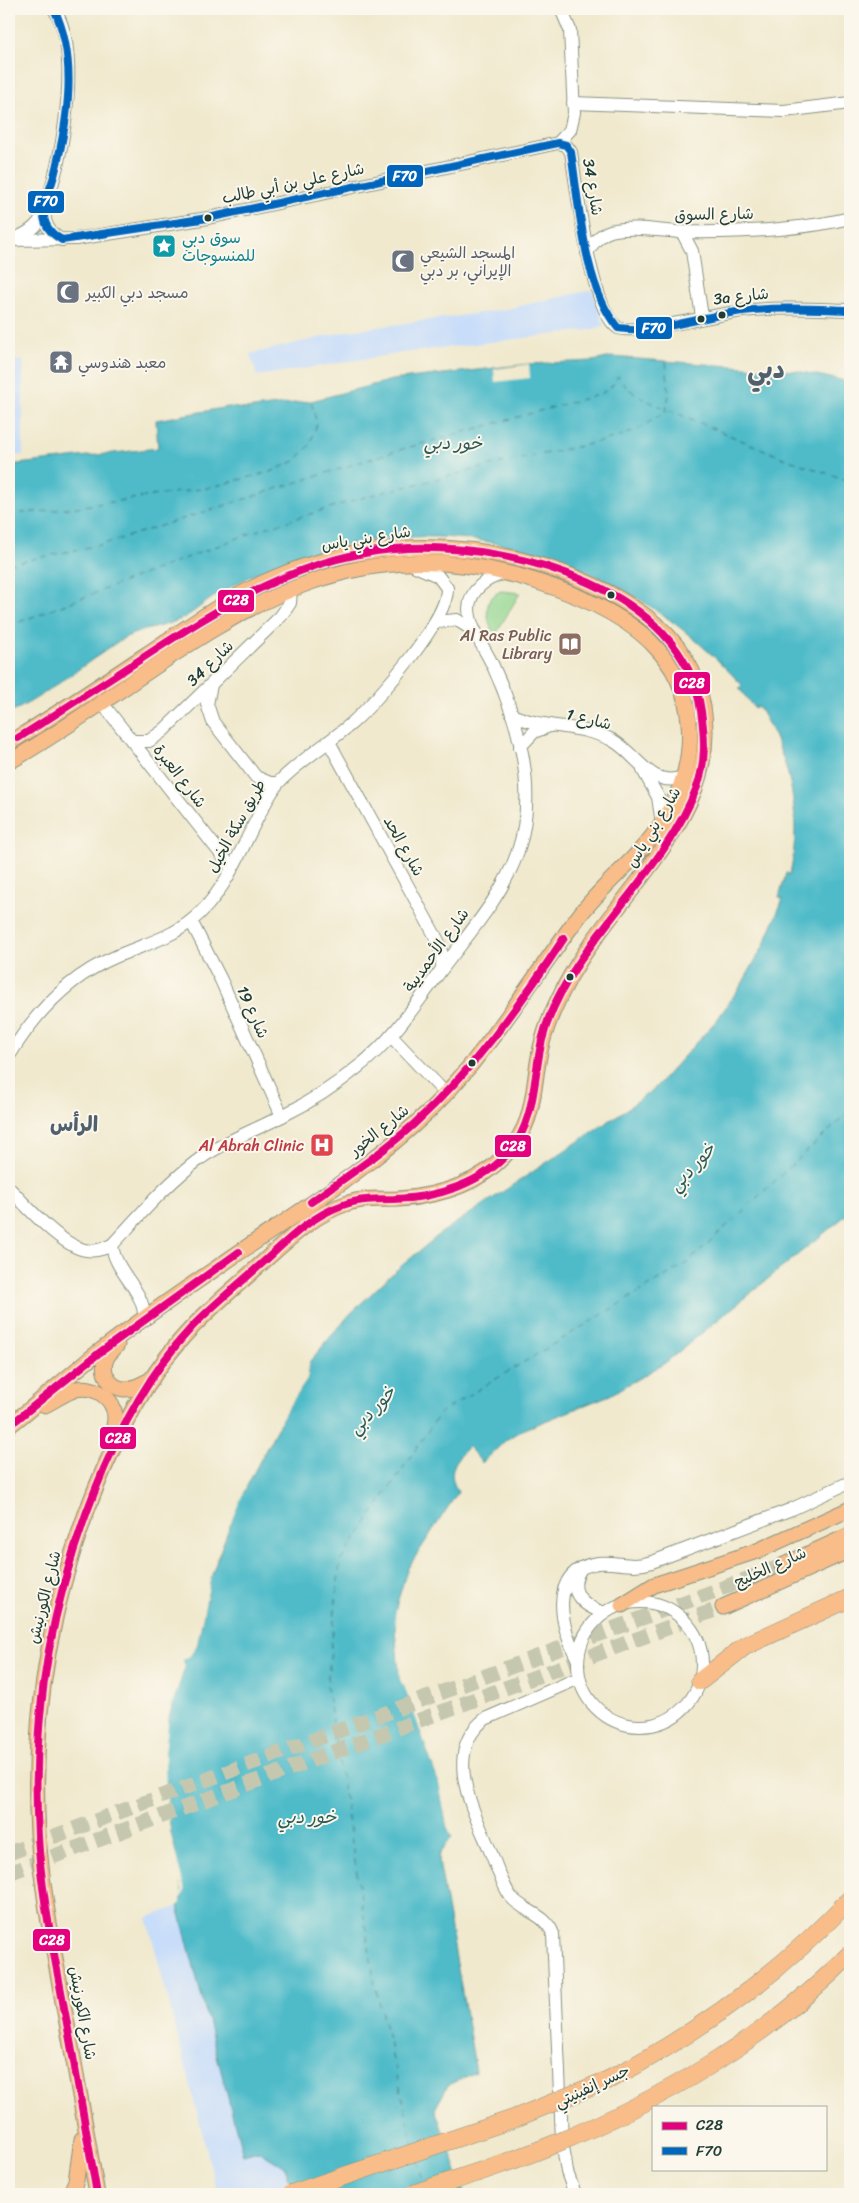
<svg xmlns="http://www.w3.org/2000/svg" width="859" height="2203" font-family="Sriracha,'Playpen Sans Arabic',sans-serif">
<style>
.built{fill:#c8ddf9}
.green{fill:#91d58e;stroke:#588961}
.water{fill:#4fbbc9;stroke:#377c7e}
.pier{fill:#f0e9ce}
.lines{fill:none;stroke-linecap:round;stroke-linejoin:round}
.ferry{stroke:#2b5c59;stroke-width:1;stroke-dasharray:6 5;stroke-linecap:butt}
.major-tunnel{stroke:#c6c7af;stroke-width:15;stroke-dasharray:15 8;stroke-linecap:butt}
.minor-casing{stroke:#889381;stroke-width:14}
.major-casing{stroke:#889381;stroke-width:17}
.highway-casing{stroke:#889381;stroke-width:19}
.minor{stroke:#fff;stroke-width:12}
.major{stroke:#f8bd89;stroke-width:15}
.highway{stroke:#f8bd89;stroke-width:18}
.highway-bridge-casing{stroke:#889381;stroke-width:19;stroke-linecap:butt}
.highway-bridge{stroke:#f8bd89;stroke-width:18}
.bus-1-casing{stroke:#fbf7ec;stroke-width:11}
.bus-2-casing{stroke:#fbf7ec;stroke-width:11}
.bus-1{stroke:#e5007d;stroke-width:8}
.bus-2{stroke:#0065bd;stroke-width:8}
.bus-dot{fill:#1f3d34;stroke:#fbf7ec;stroke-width:2}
.labels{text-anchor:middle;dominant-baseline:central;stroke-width:4;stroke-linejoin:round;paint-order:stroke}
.street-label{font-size:16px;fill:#1f3d34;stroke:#fbf7ec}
.culture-label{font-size:16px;fill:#0d838f;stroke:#fbf7ec;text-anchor:start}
.worship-label{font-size:16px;fill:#5b616d;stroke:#fbf7ec;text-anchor:start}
.education-label{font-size:16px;fill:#785e54;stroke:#fbf7ec;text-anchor:end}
.health-label{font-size:16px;fill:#be3a42;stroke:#fbf7ec;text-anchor:end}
.water-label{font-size:18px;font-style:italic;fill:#2b5c59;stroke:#fbf7ec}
.district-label{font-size:21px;font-weight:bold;fill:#50606c;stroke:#fbf7ec}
.town-label{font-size:26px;font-weight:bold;fill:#50606c;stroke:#fbf7ec}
.line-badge{stroke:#fbf7ec;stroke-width:2}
.badge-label{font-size:14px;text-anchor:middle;font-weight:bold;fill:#fff}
</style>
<rect width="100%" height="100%" fill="#fbf7ec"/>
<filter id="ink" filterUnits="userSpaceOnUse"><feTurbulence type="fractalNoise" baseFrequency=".02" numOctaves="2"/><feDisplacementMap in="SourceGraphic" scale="10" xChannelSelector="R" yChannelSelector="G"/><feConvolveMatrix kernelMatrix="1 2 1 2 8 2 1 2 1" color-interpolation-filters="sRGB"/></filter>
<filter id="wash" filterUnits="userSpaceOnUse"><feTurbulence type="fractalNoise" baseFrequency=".0096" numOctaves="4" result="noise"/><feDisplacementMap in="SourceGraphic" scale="20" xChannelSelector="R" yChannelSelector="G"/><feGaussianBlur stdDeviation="1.12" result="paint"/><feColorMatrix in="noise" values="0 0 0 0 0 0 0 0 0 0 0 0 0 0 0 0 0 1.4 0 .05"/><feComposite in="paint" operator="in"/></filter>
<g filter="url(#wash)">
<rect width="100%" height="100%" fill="#f0e9ce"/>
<g class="built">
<path d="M592,290L604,326L589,330L402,353L257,376L250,354L348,331L502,310Z"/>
<path d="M9,360L23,361V455L9,456Z"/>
<path d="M178,1906L243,2155L258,2151L285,2167L295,2194H218L147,1918Z"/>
</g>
<path class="green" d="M501,591L520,593L494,637C488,620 480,600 501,591Z"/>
<path class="water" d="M612,357L797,371L850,382V1212L665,1363L610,1395L520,1431L506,1440L482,1463L468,1446C455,1461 446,1472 458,1492L408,1568L397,1603L395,1630L400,1680L406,1691L439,1783L447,1826L452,1837L440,1853L439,1861L476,2072L448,2085L435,2109L465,2194H295L285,2167L258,2151L243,2155L178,1906C188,1894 174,1851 171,1833C165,1798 161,1748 170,1714C174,1697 180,1682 185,1666L183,1660L190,1656L197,1645L211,1576L239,1501L287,1409L307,1380L310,1361L351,1313L393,1273L441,1233L624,1111L655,1088L717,1020L742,984L764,945L783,899L779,898L786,873L790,874C803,814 790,757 758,706L754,708L739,688L742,685C620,552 449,500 278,564C255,573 232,585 212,598C203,604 194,612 185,617C167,627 144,628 126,637C118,641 110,647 102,653C72,673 42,698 9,713V465L158,448L156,420L228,407L246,409L311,401L392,380L529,364L593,361Z"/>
<g class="pier">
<path d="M529,364L530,378L495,382L494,369Z"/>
<path d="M310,1361L307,1380L287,1409L253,1470L220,1548L211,1576L197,1645L190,1656L183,1660L185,1666L169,1715L165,1755L166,1789L170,1831L185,1891L180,1899V1904L176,1907L182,1891L168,1831L163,1789V1755L167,1715L182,1666L180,1659L188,1654L195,1644L208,1575L218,1547L251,1469L284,1408L305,1379Z"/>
<path d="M408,1568L398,1615L402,1679L409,1690L442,1782L449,1825L454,1836L452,1837L447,1826L439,1783L406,1691L400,1680L395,1615Z"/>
</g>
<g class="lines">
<g class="ferry">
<path d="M9,514L49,511L207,488L270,472L295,461L310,445L317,424L311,401"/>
<path d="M9,564L104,544L392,452L601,394L612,386L618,376L627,388L643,399L786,459L850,481"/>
<path d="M9,626L259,530L368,496L502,463L599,442L636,431L666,411L669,395L666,360"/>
<path d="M414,2145L375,1985L327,1688L340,1562L440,1413L687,1263L850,1111"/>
<path d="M418,2161L423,2181"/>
</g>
</g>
</g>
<g filter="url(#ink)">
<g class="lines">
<g class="major-tunnel">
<path d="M9,1853L782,1566"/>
<path d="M9,1873L723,1607"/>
</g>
<g class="minor-casing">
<g id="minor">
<path d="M573,103L784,111L850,103"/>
<path d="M558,143L566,145L571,152C577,188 590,309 618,328C638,335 716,314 743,311C778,307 814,309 850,310"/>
<path d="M45,210C43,224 50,234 62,240"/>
<path d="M682,232L692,251L702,317"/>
<path d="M14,239C24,235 33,230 39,222C45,212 47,200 51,189C64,145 81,49 54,9"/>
<path d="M9,240L76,239L208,218L558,143L570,130L574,113L570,30L561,9"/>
<path d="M587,253C593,242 602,232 615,230C636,226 659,231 680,232C736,233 796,231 850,218"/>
<path d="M436,622L457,620L476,632"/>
<path d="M211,685L207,704L213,722L256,777L270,783H278"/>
<path d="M102,703L232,868"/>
<path d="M512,715C543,729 581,724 612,740C638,754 651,791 685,776"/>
<path d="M132,741H149L163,731L281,616L290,603L291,588"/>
<path d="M329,742L438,941L442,955V968"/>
<path d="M520,747L534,732L550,726"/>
<path d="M643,770L658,797L662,823"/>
<path d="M191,921L221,980L282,1116"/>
<path d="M391,1036L446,1094"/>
<path d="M9,1056C35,1013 68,977 115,957C142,945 168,939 191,921C235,886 246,827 278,783C300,760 328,744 352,723C376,702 449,619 447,588L438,576L415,566"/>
<path d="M9,1188C26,1206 61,1245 85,1250C95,1252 103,1249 112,1245C140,1215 168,1182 201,1158C227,1140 256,1130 284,1115C310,1102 335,1086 358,1067C397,1037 422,994 452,956C477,924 505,890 518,851C538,791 519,722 493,666C485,648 470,630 469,609C469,590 487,578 503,574"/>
<path d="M112,1245C115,1273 146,1291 144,1319"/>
<path d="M580,1570C566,1593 585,1607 605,1613"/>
<circle cx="640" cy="1664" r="62"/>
<path d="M578,1660C561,1629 546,1570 598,1563C618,1561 630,1569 652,1562L792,1509L850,1482"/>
<path d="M575,2194L567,2172L562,2140L553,1934C546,1914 524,1912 511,1897C501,1883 496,1864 489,1848C473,1810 442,1752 485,1719L579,1678"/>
</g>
</g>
<g class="major-casing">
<g id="major">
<path d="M9,743C61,712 111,678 162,644C198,620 234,595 274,578C354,543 446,539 529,562C570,573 612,591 647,617C712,665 720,747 683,815C650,876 597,925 565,986C555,1005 546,1026 541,1047C531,1089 538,1121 505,1155C478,1185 438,1196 399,1199C382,1200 365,1197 348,1203C314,1214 289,1239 263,1262C235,1288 203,1313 178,1343C142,1386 116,1438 95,1490C51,1599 31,1716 38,1834C42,1891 53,1946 63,2002C75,2066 86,2130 97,2194"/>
<path d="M9,762C186,660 309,510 535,581C579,595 630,616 660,652C699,698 697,763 668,813C645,854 607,879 579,916C530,981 489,1052 430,1110C367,1171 290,1217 218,1267C178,1294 138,1322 100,1351C69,1375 40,1402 9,1426"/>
<path d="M117,1345C114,1349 109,1353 107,1357C99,1371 110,1389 126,1389C134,1389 144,1383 152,1379"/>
<path d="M45,1405C55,1400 66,1392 76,1389C95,1385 114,1398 115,1417C115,1426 112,1436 110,1444"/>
<path d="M782,1566L850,1535"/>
<path d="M622,1605L654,1585L757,1551L850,1509"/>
<path d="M723,1607L850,1550"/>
<path d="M70,2194L76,2181L82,2139"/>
</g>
</g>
<g class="highway-casing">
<g id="highway">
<path d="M700,1681L745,1646L850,1598"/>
<path d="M608,2080C699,2033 779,1974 850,1899"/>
</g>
</g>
<use href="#minor" class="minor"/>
<use href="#major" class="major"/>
<use href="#highway" class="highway"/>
<g class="highway-bridge-casing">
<g id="highway-bridge">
<path d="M291,2194L513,2119L608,2080"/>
<path d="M413,2194C459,2178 507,2164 552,2145C660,2101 768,2038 850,1954"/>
</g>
</g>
<use href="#highway-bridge" class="highway-bridge"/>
<g class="bus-1-casing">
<g id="bus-1">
<path d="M18,738C58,713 98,687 138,661C222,606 305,552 409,548C514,544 684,589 701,711C705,737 706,762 697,787C667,864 600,920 561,992C553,1007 546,1024 542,1040C533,1078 536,1120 510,1151C482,1184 436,1198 394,1199C376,1199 359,1199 343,1205C310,1216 285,1243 259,1266C237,1286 213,1305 192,1327C148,1374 117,1434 94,1493C51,1602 31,1719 38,1836C41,1892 53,1947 63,2002C75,2066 86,2130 97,2194"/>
<path d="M311,1202C346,1177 382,1153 414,1124C473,1070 520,1005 564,938"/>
<path d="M9,1426L99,1353L239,1252"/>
</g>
</g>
<g class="bus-2-casing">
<path id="bus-2" d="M54,9C78,59 68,120 55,172C52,186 43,202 44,216C45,228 53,235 62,240L208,218L558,143L566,145L571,152C579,203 584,288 618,328C659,334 702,316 743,311C778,307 814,309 850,310"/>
</g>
<use href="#bus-1" class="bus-1"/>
<use href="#bus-2" class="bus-2"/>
</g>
</g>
<defs>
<g id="sight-square" transform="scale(1.25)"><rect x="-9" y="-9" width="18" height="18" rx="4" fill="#0f9aa8" stroke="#fbf7ec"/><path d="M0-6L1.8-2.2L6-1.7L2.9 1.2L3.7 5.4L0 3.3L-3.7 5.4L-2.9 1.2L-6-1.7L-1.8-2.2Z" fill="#fff"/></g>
<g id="mosque-square" transform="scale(1.25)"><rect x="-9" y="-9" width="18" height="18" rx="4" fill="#6b7280" stroke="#fbf7ec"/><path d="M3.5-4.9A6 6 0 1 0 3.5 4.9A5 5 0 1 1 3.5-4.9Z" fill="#fff"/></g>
<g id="temple-square" transform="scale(1.25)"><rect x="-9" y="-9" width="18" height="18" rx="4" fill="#6b7280" stroke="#fbf7ec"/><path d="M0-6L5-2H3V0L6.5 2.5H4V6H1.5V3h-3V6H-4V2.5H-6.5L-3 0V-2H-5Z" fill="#fff"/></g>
<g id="library-square" transform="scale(1.25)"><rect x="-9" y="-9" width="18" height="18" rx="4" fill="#8d6e63" stroke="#fbf7ec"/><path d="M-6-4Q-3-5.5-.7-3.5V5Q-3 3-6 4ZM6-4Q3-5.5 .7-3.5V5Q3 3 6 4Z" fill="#fff"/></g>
<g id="hospital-square" transform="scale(1.25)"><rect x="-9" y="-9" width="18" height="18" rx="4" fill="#e0444e" stroke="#fbf7ec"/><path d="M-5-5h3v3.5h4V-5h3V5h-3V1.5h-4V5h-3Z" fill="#fff"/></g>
</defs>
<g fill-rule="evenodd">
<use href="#sight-square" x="164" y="246"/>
<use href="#mosque-square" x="403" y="261"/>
<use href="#mosque-square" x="68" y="292"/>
<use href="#temple-square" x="61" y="362"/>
<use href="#library-square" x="570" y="644"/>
<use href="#hospital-square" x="322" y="1145"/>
</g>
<g class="bus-dot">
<circle cx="208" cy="218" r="4.5"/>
<circle cx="722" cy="315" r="4.5"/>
<circle cx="701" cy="319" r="4.5"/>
<circle cx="611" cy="595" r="4.5"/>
<circle cx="570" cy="977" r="4.5"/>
<circle cx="472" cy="1063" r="4.5"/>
</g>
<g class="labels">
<g class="street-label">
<text transform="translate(293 183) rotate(-12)">شارع علي بن أبي طالب</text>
<text transform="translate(593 187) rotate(81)">شارع 34</text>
<text transform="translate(714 214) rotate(-1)">شارع السوق</text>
<text transform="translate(741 296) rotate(-6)">3a شارع</text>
<text transform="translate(366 538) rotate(-9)">شارع بني ياس</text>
<text transform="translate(210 663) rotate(-44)">شارع 34</text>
<text transform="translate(589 719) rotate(14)">شارع 1</text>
<text transform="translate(180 776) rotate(52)">شارع العبرة</text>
<text transform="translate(236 826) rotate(-61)">طريق سكة الخيل</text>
<text transform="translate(653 827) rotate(-59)">شارع بني ياس</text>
<text transform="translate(404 846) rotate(61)">شارع الحد</text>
<text transform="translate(436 950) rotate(-54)">شارع الأحمديية</text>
<text transform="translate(253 1012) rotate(66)">شارع 19</text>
<text transform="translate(379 1130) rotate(-39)">شارع الخور</text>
<text transform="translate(770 1567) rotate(-24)">شارع الخليج</text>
<text transform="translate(44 1597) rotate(-76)">شارع الكورنيش</text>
<text transform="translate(83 2013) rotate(80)">شارع الكورنيش</text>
<text transform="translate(592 2086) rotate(-25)">جسر إنفينيتي</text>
</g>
<g class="culture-label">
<text x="182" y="237">سوق دبي<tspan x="182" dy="18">للمنسوجات</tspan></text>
</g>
<g class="worship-label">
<text x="420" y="252">المسجد الشيعي<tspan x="420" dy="18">الإيراني، بر دبي</tspan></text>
<text x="86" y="292">مسجد دبي الكبير</text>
<text x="78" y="362">معبد هندوسي</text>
</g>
<g class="education-label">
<text x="552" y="635">Al Ras Public<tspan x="552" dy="18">Library</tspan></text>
</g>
<g class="health-label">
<text x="304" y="1145">Al Abrah Clinic</text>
</g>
<g class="water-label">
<text transform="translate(453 443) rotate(1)">خور دبي</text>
<text transform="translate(692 1167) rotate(-47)">خور دبي</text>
<text transform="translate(372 1410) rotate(-46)">خور دبي</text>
<text x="307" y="1817">خور دبي</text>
</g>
<g class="district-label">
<text x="74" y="1124">الرأس</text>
</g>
<g class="town-label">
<text x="766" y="369">دبي</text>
</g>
</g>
<g class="line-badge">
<rect x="386" y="164" width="38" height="24" rx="5" fill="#0065bd"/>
<rect x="27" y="190" width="38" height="24" rx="5" fill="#0065bd"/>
<rect x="635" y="316" width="38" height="24" rx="5" fill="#0065bd"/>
<rect x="217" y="589" width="38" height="24" rx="5" fill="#e5007d"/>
<rect x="673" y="671" width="38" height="24" rx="5" fill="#e5007d"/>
<rect x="494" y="1134" width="38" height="24" rx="5" fill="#e5007d"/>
<rect x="99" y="1426" width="38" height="24" rx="5" fill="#e5007d"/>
<rect x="32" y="1928" width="39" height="24" rx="5" fill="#e5007d"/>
</g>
<g class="badge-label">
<text x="405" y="181">F70</text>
<text x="46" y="206">F70</text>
<text x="654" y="333">F70</text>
<text x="236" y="605">C28</text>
<text x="692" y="688">C28</text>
<text x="513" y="1151">C28</text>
<text x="118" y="1443">C28</text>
<text x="52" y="1945">C28</text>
</g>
<rect width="859" height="2203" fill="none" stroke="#fbf7ec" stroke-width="30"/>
<rect x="652" y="2106" width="175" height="65" fill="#fbf7ec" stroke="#a3ada2"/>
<rect x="662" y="2122" width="25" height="8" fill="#e5007d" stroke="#a3ada2"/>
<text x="696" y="2130" font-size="15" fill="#1f3d34">C28</text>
<rect x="662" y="2147" width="25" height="8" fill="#0065bd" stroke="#a3ada2"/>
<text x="696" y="2156" font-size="15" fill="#1f3d34">F70</text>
</svg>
